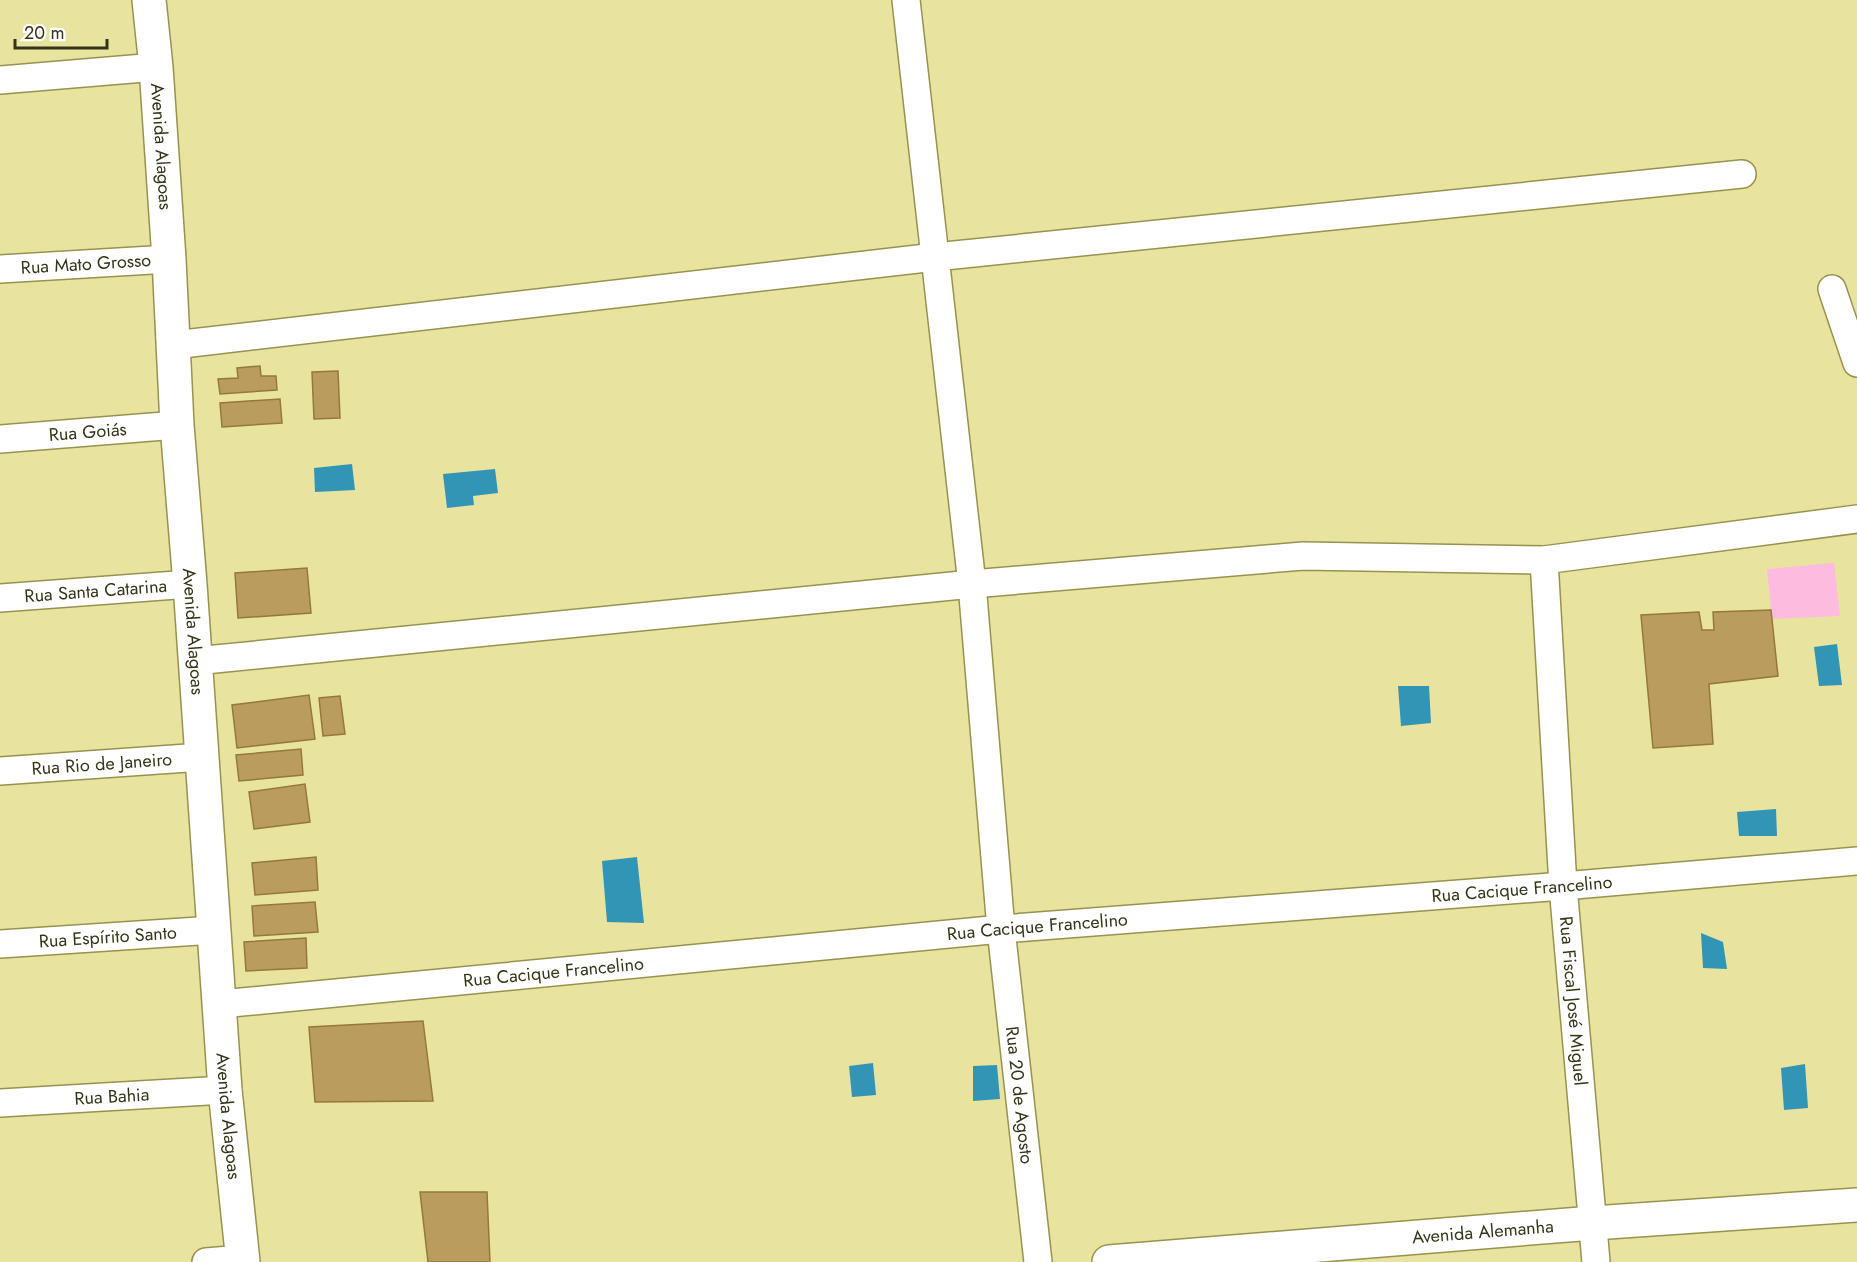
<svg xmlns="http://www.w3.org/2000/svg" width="1857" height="1262" font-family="Jost,sans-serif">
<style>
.green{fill:#fdbbe0}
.water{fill:#3295b6}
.building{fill:#ba9c5f;stroke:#95783b;stroke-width:1.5}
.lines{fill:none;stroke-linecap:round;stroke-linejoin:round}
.minor-casing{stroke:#979250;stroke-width:30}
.tertiary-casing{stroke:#979250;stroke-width:36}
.minor{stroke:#fff;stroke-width:27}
.tertiary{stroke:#fff;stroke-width:33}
.labels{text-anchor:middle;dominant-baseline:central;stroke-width:4.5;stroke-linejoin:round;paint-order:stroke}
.street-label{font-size:18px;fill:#363418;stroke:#fff}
</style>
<rect width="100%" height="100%" fill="#e8e39e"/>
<path class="green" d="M1834,563L1840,616L1772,619L1767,569Z"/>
<g class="water">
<path d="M352,464L355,490L315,492L314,468Z"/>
<path d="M495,469L498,493L473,496L474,505L447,508L443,474Z"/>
<path d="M1837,644L1842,685L1819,686L1814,647Z"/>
<path d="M1398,686H1429L1431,723L1401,726Z"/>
<path d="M1776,809L1777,836H1739L1737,812Z"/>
<path d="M637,857L644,923L607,922L602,861Z"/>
<path d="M1701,933L1723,942L1727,969L1703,968Z"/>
<path d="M873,1063L876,1095L852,1097L849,1066Z"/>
<path d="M1805,1064L1808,1108L1784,1110L1781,1068Z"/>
<path d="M997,1065L1000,1099L973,1101V1066Z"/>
</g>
<g class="building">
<path d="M260,366L261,376H276L277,390L220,394L218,379L238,378L237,368Z"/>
<path d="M338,371L340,418L314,419L312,372Z"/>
<path d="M280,399L282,423L222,427L220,403Z"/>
<path d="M307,568L311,613L238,618L235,573Z"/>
<path d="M1771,610L1778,676L1709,684L1713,744L1653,748L1641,615L1699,612L1702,630H1714L1713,612Z"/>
<path d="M309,695L315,739L237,748L232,705Z"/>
<path d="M340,696L345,734L323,736L319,698Z"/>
<path d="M301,749L303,775L239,781L236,755Z"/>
<path d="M305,784L310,822L254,829L249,792Z"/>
<path d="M316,857L318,890L255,895L252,863Z"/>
<path d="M315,902L318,932L254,936L252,906Z"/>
<path d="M306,938L307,968L246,971L244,942Z"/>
<path d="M423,1021L433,1101L315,1102L309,1027Z"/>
<path d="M420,1192H487L490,1262H428Z"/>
</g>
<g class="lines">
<g class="minor-casing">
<g id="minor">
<path id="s1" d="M906,0L972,584L1001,929L1038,1262"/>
<path d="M0,80L156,67"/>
<path id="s2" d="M0,269L169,259"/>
<path d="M1832,289L1857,363"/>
<path d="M174,345L935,257L1742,174"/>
<path id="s3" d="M0,439L177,425"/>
<path id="s4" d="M1544,560L1563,886L1596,1262"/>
<path id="s5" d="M0,598L190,584"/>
<path d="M195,661L972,584L1303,556L1544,560L1857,519"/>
<path id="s6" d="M0,771L202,757"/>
<path id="s7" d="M0,944L214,930"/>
<path id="s8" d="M221,1004L1001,929L1563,886L1857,861"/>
<path id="s9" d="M0,1103L225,1090"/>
<path d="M206,1262L242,1259"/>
</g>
</g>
<g class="tertiary-casing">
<g id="tertiary">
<path id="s10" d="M149,0L156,67L169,259L177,425L190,584L225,1090L243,1262"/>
<path id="s11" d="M1109,1262L1593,1223L1857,1205"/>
</g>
</g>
<use href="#minor" class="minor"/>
<use href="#tertiary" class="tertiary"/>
</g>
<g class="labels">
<g class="street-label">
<text stroke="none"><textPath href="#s10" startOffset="147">Avenida Alagoas</textPath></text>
<text stroke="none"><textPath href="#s2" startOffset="86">Rua Mato Grosso</textPath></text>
<text stroke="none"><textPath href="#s3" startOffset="88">Rua Goiás</textPath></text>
<text stroke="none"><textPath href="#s5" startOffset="96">Rua Santa Catarina</textPath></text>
<text stroke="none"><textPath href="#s10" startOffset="633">Avenida Alagoas</textPath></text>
<text stroke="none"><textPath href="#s6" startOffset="102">Rua Rio de Janeiro</textPath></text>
<text stroke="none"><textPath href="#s8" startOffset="1306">Rua Cacique Francelino</textPath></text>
<text stroke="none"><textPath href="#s8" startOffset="820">Rua Cacique Francelino</textPath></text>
<text stroke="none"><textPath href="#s7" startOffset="108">Rua Espírito Santo</textPath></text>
<text stroke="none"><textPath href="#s8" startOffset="334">Rua Cacique Francelino</textPath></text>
<text stroke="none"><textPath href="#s4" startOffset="442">Rua Fiscal José Miguel</textPath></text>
<text stroke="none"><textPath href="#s1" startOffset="1101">Rua 20 de Agosto</textPath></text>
<text stroke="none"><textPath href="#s9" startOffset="112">Rua Bahia</textPath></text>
<text stroke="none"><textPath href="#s10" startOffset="1119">Avenida Alagoas</textPath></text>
<text stroke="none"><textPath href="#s11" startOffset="375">Avenida Alemanha</textPath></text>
</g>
</g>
<path d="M15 39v9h92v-9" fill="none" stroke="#363418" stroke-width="3"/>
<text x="24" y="39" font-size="18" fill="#363418" stroke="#ffffff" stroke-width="4.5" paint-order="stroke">20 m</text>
</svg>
